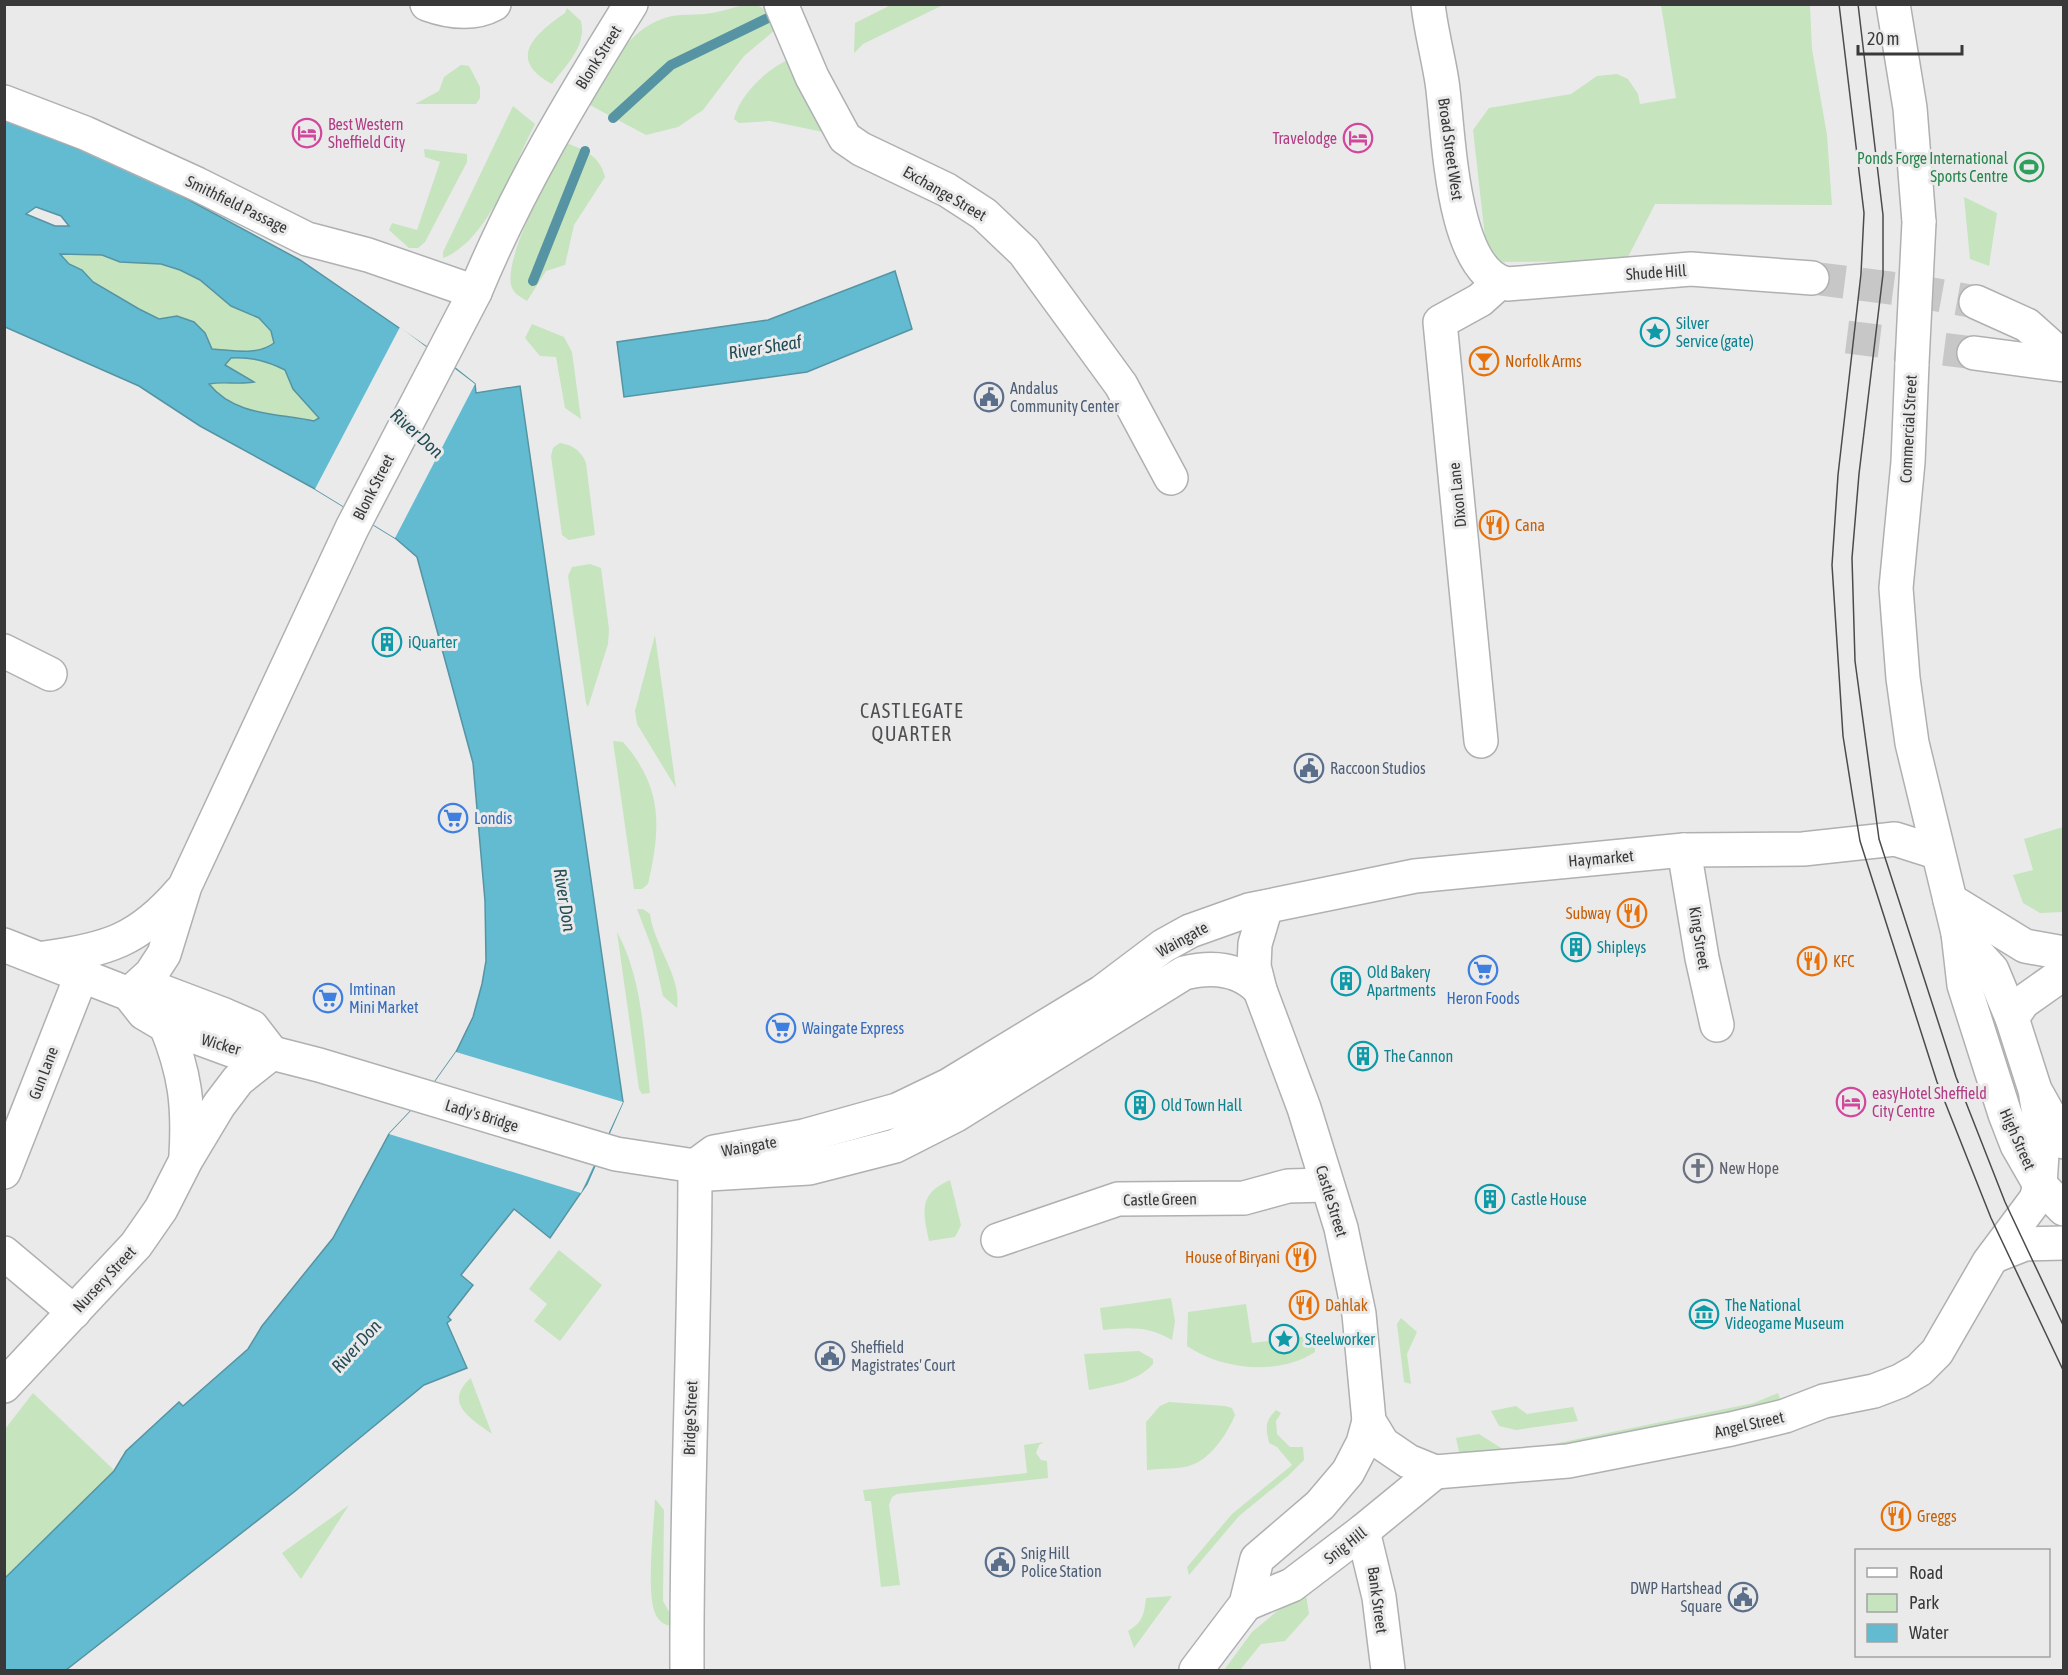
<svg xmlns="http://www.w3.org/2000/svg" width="2068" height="1675" font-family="'Asap Condensed',sans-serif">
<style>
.green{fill:#c6e4be}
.water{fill:#62bbd0;stroke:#5694a3;stroke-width:1.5;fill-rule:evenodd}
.pier{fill:#eaeaeb}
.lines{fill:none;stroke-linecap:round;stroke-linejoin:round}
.stream{stroke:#5694a3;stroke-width:10}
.street-tunnel{stroke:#c7c7c7;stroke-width:33;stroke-dasharray:33 16;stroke-linecap:butt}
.street-casing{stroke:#afb0b1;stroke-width:36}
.secondary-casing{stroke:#afb0b1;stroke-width:36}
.street{stroke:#fff;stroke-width:33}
.secondary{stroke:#fff;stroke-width:33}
.tram{stroke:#4b4b4b;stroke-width:1.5}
.secondary-bridge-casing{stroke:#afb0b1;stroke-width:36;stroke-linecap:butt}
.secondary-bridge{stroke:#fff;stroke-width:33}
.labels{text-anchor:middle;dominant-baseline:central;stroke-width:6;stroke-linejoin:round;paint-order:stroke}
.street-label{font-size:16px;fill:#393939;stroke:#eaeaeb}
.hotel-label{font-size:16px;fill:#b23c85;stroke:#eaeaeb;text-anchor:start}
.leisure-label{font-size:16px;fill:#27864d;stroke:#eaeaeb;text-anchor:end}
.culture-label{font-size:16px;fill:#0d838f;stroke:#eaeaeb;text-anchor:start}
.food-label{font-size:16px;fill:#c56008;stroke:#eaeaeb;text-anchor:start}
.service-label{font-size:16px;fill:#4e5e75;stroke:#eaeaeb;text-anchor:start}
.shop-label{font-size:16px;fill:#366cbe;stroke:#eaeaeb;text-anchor:start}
.worship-label{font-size:16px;fill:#5b616d;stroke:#eaeaeb;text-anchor:start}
.water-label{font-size:18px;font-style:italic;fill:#244c55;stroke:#eaeaeb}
.quarter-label{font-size:20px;letter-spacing:1.5px;fill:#4e4f50;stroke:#eaeaeb}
</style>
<rect width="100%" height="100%" fill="#eaeaeb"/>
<g class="green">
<path d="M755,4L767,11L775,30L744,56L703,110L678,127L646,135L588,104C606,70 631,24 672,16C683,14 694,15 705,14C723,12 737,5 755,4Z"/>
<path d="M891,5H943L863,44L854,53L855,23Z"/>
<path d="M1661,5H1810L1812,49L1827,135L1832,205L1655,204L1626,261L1500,262L1486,246L1473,130L1489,108L1571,94L1597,76L1617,74L1628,79L1638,94L1640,104L1676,98Z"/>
<path d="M567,8L581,21C587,46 566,65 552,84C505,59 536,33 565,13Z"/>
<path d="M790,59L804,97L823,132L770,121L739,123L734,119C740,94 768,68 790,59Z"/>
<path d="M461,65L469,66L480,87V98L476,104H415L439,91L444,77Z"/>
<path d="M513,106L535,124C514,164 487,242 443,258V252Z"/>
<path d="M566,143C585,150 600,156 605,177L574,225L565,265L546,271L527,301C521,297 513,294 511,285C505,253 551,173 566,143Z"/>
<path d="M424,149L467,154V162L425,242L418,248H409L389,230L392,223L417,230L440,162L425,157Z"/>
<path d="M1964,197L1997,213L1989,266L1970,259Z"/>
<path d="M137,247L200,280L231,305L259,318L271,331L293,389L320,418L314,421C269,412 244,417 209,385L225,365L212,349L205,333L177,316L159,319L139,309L93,282L82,270L69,264L59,253L102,255Z"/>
<path d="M532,324L564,337L572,352L581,419L565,408L556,357L540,356L525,338Z"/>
<path d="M560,443C573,445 581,451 586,463L595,535L569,540L562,535L551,456L553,448Z"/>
<path d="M590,564L601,568L609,629L608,644L588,707L586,703L568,576L572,567Z"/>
<path d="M655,635L676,788L637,724L635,711Z"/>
<path d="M613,741L623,742C663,788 661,827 648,884L642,889H634Z"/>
<path d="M2063,827V912L2040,913L2023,903L2013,875L2033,870L2024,839Z"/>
<path d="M637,909H643L650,914C654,946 682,977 677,1008L663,996L652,948Z"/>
<path d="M617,932C643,979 644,1040 650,1093L642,1094L639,1089Z"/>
<path d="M950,1180L961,1225L955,1237L929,1241C923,1211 918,1194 950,1180Z"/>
<path d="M351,1210L352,1245L5,1603V1429L33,1393L114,1470L126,1451L179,1402L183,1406L248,1349L262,1326L317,1261Z"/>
<path d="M559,1250L602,1285L560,1341L534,1321L547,1304L529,1289Z"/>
<path d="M1171,1298L1175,1321L1172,1340C1149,1326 1129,1327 1103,1330L1100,1308Z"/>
<path d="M1246,1304L1252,1343L1315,1335V1352C1279,1376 1222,1370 1187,1346L1188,1312Z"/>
<path d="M1401,1318L1417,1332L1407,1354L1411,1384L1404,1382L1397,1324Z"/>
<path d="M1139,1351L1153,1359V1364C1137,1382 1112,1385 1089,1390L1084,1354Z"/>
<path d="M471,1378V1379L492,1434C472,1419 442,1403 471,1378Z"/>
<path d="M1778,1393L1782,1404L1507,1461L1460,1457L1456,1438L1479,1434L1509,1453L1754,1403Z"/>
<path d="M1169,1402L1225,1406L1232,1408L1235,1415C1228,1432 1212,1457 1194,1464C1181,1470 1161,1468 1147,1470L1146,1422L1160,1406Z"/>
<path d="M1516,1406L1527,1414L1573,1407L1578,1421L1516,1430L1499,1426L1491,1411Z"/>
<path d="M1276,1410L1281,1413L1276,1421L1277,1434L1290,1447H1303L1304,1460L1288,1476L1239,1516L1189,1575L1187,1567L1232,1514L1292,1465L1277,1447L1269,1443C1266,1428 1264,1422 1276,1410Z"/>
<path d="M1044,1442L1039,1445L1036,1453L1041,1460L1047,1461L1048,1478L897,1494L892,1497L889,1505L900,1585L881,1587L871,1501H865L863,1490L1027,1473L1024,1445Z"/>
<path d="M655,1499L664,1510L663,1601L677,1626C667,1627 659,1623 655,1613C646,1591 654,1525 655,1499Z"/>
<path d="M349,1505L301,1579L282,1553Z"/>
<path d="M1305,1588L1309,1614L1285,1641L1261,1644L1240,1670H1224L1252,1632Z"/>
<path d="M1172,1596L1134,1648L1128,1631C1143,1622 1144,1615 1146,1598Z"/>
</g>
<g class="water">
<path d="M4,119L141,174L300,260L440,356L475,384L476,393L520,386L623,1102L587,1184L550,1238L514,1209L461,1275L473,1285L448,1317L451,1320L447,1323L467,1368L424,1385L294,1492L66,1670H5V1578L114,1471L126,1451L179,1402L183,1406L248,1349L262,1326L333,1238L389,1134L424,1097L456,1052L473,1017L482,984L486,961L485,901L473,763L417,557L395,538L315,489L200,426L139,386L5,327ZM36,207L61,216L69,226H55L26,214ZM60,254L102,255L120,262L161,264L180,270L200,280L231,306L259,318L271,331L274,343C257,356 232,350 212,349L205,333L194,322L177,316L159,319L139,309L93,282L82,270L69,264ZM231,358C252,357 267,361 285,370L293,389L319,418L314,421C276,413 235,416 209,384C225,381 238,385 254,382L225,365Z"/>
<path d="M895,271L912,329L807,372L624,397L617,342L768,320Z"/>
</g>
<g class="pier">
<path d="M400,327L475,384L395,538L315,489Z"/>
<path d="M456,1052L623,1102L581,1193L389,1134L424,1097Z"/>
</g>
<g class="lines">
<g class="stream">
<path d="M613,118L671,65L770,17"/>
<path d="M533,281L585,151"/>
</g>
<g class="street-tunnel">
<path d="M1812,278L1915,291L1976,302"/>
<path d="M1847,337L1974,353"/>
</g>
<g class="street-casing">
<g id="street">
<path d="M427,4C449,12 474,15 494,4"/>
<path d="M781,4L812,77L845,138L861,149L947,190L984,214L1024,252L1121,385L1171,478"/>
<path d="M1428,4C1431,31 1438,56 1442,82C1449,129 1450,271 1507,284L1691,269L1812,278"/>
<path d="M4,102L85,133L197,184L307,239L368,255L475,292"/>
<path d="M1976,302L2027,325L2064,358"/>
<path d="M1974,353L2064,365"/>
<path d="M4,651L50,674"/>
<path d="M1481,741L1440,322L1480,300L1500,282"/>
<path d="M1684,850L1702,958L1717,1025"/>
<path d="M1950,900L2025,946L2064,953"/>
<path d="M1266,907L1255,944L1254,966L1260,990L1304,1108L1341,1228L1359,1314L1369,1421L1383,1444L1408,1461L1435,1472"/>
<path d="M4,945L129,994L144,1013L166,1026L234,1051L272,1053L319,1065L616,1154L695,1166L709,1174L809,1168L895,1146L956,1115L1184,973C1212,966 1240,968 1260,990"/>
<path d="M44,958C107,950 139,940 181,891"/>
<path d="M129,994L151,974L164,954L185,886L352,528L475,292C517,190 573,97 631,4"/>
<path d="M129,994L156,989L222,1014L252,1027L272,1053"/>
<path d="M2012,1018L2023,1002L2064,973"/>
<path d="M166,1026C185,1073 189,1105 186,1155"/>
<path d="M695,1166L714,1152L804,1136L897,1110L949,1085L1102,992L1163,946L1190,931L1249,910L1415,876L1684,850L1803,849L1895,839L1936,852"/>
<path d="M4,1172L82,974"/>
<path d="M998,1240L1118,1199L1244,1198L1288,1186L1327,1185"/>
<path d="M4,1253L74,1312"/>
<path d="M1997,1255L2025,1244L2064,1243"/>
<path d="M4,1386L136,1245L161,1209L186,1160L219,1105L238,1080L272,1053"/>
<path d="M1435,1472L1568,1461L1731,1429L1785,1416L1824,1401L1874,1391L1900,1381L1919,1370L1937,1352L1989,1262L2036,1199L2040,1185L2043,1138L2036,1096"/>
<path d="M1363,1531L1379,1597L1388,1670"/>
<path d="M1246,1604L1292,1585L1363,1531L1435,1472"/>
<path d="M687,1670C686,1502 695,1334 695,1166"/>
<path d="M1196,1670L1246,1604L1257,1559L1320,1505L1348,1472L1363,1443L1369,1421"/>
</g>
</g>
<g class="secondary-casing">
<g id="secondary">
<path d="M1893,4L1910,108L1919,222"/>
<path d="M1912,363L1908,462L1896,588L1903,678L1912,743L1958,933L1964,985L2005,1114L2017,1145L2040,1185L2064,1209"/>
<path d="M1958,933L1992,970L2012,1018L2035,1090L2064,1142"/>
</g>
</g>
<use href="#street" class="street"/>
<use href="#secondary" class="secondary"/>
<g class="tram">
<path d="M1839,4L1864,213L1861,274L1838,475L1832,565L1843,736L1853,799L1860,841L1937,1082L1991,1218L2064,1372"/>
<path d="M1858,4L1883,215V274L1859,474L1852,558L1855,661L1879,839L1956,1077L2005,1202L2064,1327"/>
</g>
<g class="secondary-bridge-casing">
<path id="secondary-bridge" d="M1912,363L1919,222"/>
</g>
<use href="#secondary-bridge" class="secondary-bridge"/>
</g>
<defs>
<g id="hotel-ring" transform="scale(1.5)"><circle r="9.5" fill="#eaeaeb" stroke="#d1479c" stroke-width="1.5"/><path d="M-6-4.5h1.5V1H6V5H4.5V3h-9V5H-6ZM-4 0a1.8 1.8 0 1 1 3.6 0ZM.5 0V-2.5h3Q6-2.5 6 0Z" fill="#d1479c"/></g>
<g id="stadium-ring" transform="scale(1.5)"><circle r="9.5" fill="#eaeaeb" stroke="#2e9e5b" stroke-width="1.5"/><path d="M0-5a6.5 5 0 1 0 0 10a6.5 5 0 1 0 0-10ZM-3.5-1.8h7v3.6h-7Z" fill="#2e9e5b"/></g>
<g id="sight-ring" transform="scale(1.5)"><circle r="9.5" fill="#eaeaeb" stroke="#0f9aa8" stroke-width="1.5"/><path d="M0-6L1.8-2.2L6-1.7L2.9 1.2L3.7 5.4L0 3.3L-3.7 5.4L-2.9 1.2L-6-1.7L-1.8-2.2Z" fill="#0f9aa8"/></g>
<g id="bar-ring" transform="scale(1.5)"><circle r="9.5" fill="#eaeaeb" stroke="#e8710a" stroke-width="1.5"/><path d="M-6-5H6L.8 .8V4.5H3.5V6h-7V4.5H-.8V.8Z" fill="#e8710a"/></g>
<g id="civic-ring" transform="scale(1.5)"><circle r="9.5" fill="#eaeaeb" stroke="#5c6f8a" stroke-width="1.5"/><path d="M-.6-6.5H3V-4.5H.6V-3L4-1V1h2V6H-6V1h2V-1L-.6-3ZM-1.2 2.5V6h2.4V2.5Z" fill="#5c6f8a"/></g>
<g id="restaurant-ring" transform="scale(1.5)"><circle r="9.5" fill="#eaeaeb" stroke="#e8710a" stroke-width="1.5"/><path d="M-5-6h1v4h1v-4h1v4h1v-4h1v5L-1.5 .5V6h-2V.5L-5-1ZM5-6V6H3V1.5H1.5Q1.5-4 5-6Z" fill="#e8710a"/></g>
<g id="building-ring" transform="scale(1.5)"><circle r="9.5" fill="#eaeaeb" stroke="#0f9aa8" stroke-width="1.5"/><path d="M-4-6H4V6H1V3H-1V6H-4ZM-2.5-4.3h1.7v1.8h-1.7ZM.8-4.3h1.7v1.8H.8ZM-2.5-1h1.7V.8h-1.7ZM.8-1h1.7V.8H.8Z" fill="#0f9aa8"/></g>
<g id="supermarket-ring" transform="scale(1.5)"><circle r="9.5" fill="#eaeaeb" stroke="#3f7fe0" stroke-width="1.5"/><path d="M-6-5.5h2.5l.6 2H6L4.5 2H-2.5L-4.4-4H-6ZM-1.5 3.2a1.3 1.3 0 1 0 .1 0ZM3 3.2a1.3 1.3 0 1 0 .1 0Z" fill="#3f7fe0"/></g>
<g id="church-ring" transform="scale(1.5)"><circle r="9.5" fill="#eaeaeb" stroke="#6b7280" stroke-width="1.5"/><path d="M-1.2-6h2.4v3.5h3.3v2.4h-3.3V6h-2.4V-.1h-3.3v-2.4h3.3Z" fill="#6b7280"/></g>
<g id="museum-ring" transform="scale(1.5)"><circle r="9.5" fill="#eaeaeb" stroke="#0f9aa8" stroke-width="1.5"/><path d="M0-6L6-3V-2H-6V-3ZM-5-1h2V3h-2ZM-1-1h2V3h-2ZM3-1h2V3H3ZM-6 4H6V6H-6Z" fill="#0f9aa8"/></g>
</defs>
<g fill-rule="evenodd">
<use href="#hotel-ring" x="307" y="133"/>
<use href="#hotel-ring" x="1358" y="138"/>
<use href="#stadium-ring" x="2029" y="167"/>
<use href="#sight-ring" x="1655" y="332"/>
<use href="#bar-ring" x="1484" y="361"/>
<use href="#civic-ring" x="989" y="397"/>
<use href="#restaurant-ring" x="1494" y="525"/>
<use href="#building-ring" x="387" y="642"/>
<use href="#civic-ring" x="1309" y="768"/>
<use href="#supermarket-ring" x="453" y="818"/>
<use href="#restaurant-ring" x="1632" y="913"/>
<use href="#building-ring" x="1576" y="947"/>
<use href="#restaurant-ring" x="1812" y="961"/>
<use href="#supermarket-ring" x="1483" y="970"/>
<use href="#building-ring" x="1346" y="981"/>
<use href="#supermarket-ring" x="328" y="998"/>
<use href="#supermarket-ring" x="781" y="1028"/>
<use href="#building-ring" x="1363" y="1056"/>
<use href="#hotel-ring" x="1851" y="1102"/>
<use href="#building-ring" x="1140" y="1105"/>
<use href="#church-ring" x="1698" y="1168"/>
<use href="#building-ring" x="1490" y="1199"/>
<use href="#restaurant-ring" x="1301" y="1257"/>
<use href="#restaurant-ring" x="1304" y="1305"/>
<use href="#museum-ring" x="1704" y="1314"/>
<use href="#sight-ring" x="1284" y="1339"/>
<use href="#civic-ring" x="830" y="1356"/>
<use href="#restaurant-ring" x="1896" y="1516"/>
<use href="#civic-ring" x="1000" y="1562"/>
<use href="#civic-ring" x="1743" y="1597"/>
</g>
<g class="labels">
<g class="street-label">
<text transform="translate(598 57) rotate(-58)">Blonk Street</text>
<text transform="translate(1451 149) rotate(82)">Broad Street West</text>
<text transform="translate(945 193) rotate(30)">Exchange Street</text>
<text transform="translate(237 204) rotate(26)">Smithfield Passage</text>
<text transform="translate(1656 272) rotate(-4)">Shude Hill</text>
<text transform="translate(1908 429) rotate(-87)">Commercial Street</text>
<text transform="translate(373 487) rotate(-63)">Blonk Street</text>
<text transform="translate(1457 495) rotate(-96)">Dixon Lane</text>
<text transform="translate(1601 858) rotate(-5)">Haymarket</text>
<text transform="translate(1700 938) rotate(81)">King Street</text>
<text transform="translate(1182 939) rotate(-29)">Waingate</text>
<text transform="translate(221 1044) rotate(16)">Wicker</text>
<text transform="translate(43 1073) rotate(-69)">Gun Lane</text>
<text transform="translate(482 1115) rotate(17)">Lady's Bridge</text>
<text transform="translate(2018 1139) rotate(66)">High Street</text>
<text transform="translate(749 1146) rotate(-10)">Waingate</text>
<text transform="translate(1160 1199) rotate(-1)">Castle Green</text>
<text transform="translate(1332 1201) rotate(73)">Castle Street</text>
<text transform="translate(104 1279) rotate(-47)">Nursery Street</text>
<text transform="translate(690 1418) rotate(-88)">Bridge Street</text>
<text transform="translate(1749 1424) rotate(-13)">Angel Street</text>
<text transform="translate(1345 1545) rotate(-38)">Snig Hill</text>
<text transform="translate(1378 1600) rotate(82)">Bank Street</text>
</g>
<g class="hotel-label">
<text x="328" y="124">Best Western<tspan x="328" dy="18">Sheffield City</tspan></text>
<text x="1337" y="138" text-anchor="end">Travelodge</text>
<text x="1872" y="1093">easyHotel Sheffield<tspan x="1872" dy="18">City Centre</tspan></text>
</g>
<g class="leisure-label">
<text x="2008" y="158">Ponds Forge International<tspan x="2008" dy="18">Sports Centre</tspan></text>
</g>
<g class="culture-label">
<text x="1676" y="323">Silver<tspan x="1676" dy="18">Service (gate)</tspan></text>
<text x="408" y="642">iQuarter</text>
<text x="1597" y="947">Shipleys</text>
<text x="1367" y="972">Old Bakery<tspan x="1367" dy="18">Apartments</tspan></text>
<text x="1384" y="1056">The Cannon</text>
<text x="1161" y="1105">Old Town Hall</text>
<text x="1511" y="1199">Castle House</text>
<text x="1725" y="1305">The National<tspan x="1725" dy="18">Videogame Museum</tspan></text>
<text x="1305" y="1339">Steelworker</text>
</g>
<g class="food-label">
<text x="1505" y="361">Norfolk Arms</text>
<text x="1515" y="525">Cana</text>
<text x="1611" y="913" text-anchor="end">Subway</text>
<text x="1833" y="961">KFC</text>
<text x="1280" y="1257" text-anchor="end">House of Biryani</text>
<text x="1325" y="1305">Dahlak</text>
<text x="1917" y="1516">Greggs</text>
</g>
<g class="service-label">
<text x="1010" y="388">Andalus<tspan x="1010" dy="18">Community Center</tspan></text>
<text x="1330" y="768">Raccoon Studios</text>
<text x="851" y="1347">Sheffield<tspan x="851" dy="18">Magistrates' Court</tspan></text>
<text x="1021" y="1553">Snig Hill<tspan x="1021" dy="18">Police Station</tspan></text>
<text x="1722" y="1588" text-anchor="end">DWP Hartshead<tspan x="1722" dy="18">Square</tspan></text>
</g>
<g class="shop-label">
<text x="474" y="818">Londis</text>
<text x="349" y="989">Imtinan<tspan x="349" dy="18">Mini Market</tspan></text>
<text x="1483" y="998" text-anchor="middle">Heron Foods</text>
<text x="802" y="1028">Waingate Express</text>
</g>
<g class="worship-label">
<text x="1719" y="1168">New Hope</text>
</g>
<g class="water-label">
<text transform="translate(765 347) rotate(-9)">River Sheaf</text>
<text transform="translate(417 433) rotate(42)">River Don</text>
<text transform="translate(565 900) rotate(81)">River Don</text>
<text transform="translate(356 1346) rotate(-48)">River Don</text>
</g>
<g class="quarter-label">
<text x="912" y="710">CASTLEGATE<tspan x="912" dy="23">QUARTER</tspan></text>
</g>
</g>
<rect width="2068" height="1675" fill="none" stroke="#393939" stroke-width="12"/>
<rect x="1855" y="1549" width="195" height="108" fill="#eaeaeb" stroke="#a3a3a4" stroke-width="1.5"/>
<rect x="1867" y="1568" width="30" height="9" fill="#ffffff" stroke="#a3a3a4" stroke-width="1.5"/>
<text x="1909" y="1579" font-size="18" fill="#393939">Road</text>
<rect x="1867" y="1594" width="30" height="18" fill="#c6e4be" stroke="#a3a3a4" stroke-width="1.5"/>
<text x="1909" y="1609" font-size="18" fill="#393939">Park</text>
<rect x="1867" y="1624" width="30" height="18" fill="#62bbd0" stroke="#a3a3a4" stroke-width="1.5"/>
<text x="1909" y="1639" font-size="18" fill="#393939">Water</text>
<path d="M1858 45v9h104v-9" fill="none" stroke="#393939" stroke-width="3"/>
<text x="1867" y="45" font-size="18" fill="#393939" stroke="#eaeaeb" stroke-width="4.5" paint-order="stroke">20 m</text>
</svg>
